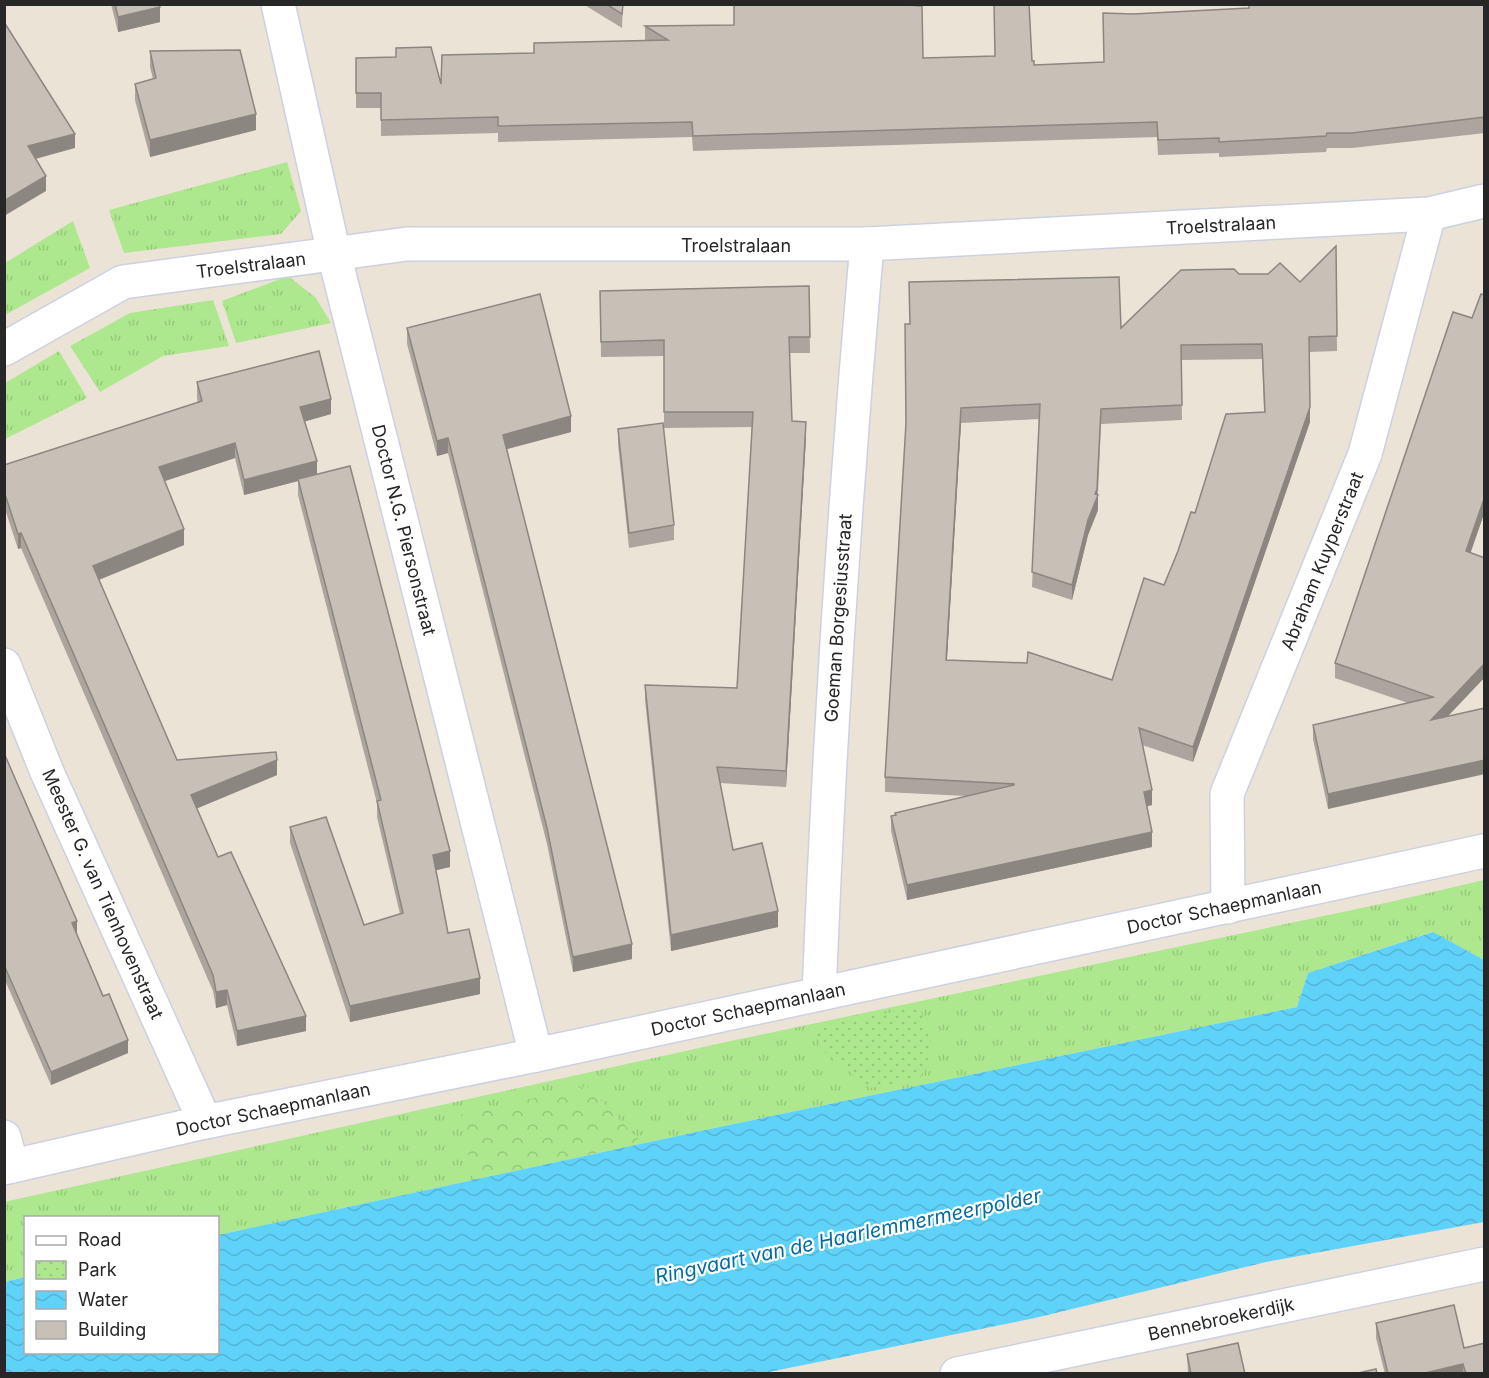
<svg xmlns="http://www.w3.org/2000/svg" width="1489" height="1378" font-family="Inter,sans-serif">
<style>
.grass{fill:url(#grass-tufts)}
.forest{fill:url(#forest-crowns)}
.park{fill:url(#park-dots)}
.water{fill:url(#water-waves)}
.lines{fill:none;stroke-linecap:round;stroke-linejoin:round}
.minor-casing{stroke:#ccd1e2;stroke-width:36}
.minor{stroke:#fff;stroke-width:33}
.wall{fill:#aba59d;fill-rule:evenodd}
.shaded-wall{fill:#8b8680}
.building{fill:#c7c0b7;stroke:#8b8680;stroke-width:1.5;fill-rule:evenodd}
.labels{text-anchor:middle;dominant-baseline:central;stroke-width:4.5;stroke-linejoin:round;paint-order:stroke}
.street-label{font-size:18px;fill:#272727;stroke:#fff}
.water-label{font-size:20px;font-style:italic;fill:#026ca1;stroke:#fff}
</style>
<defs>
<pattern id="grass-tufts" width="24" height="20" patternUnits="userSpaceOnUse" patternTransform="scale(1.5)"><rect width="24" height="20" fill="#aee88e"/><path d="M3 7l-1-3M5 7V3M7 7l1-3M15 17l-1-3M17 17v-4M19 17l1-3" fill="none" stroke="#96c77a"/></pattern>
<pattern id="forest-crowns" width="20" height="18" patternUnits="userSpaceOnUse" patternTransform="scale(1.5)"><rect width="20" height="18" fill="#aee88e"/><path d="M2 6a3 3 0 1 1 6 0M12 15a3 3 0 1 1 6 0" fill="none" stroke="#96c77a"/></pattern>
<pattern id="park-dots" width="8" height="8" patternUnits="userSpaceOnUse" patternTransform="scale(1.5)"><rect width="8" height="8" fill="#aee88e"/><path d="M2 2h.1M6 6h.1" fill="none" stroke="#96c77a" stroke-width="1.8" stroke-linecap="round"/></pattern>
<pattern id="water-waves" width="16" height="10" patternUnits="userSpaceOnUse" patternTransform="scale(1.5)"><rect width="16" height="10" fill="#5fd2f9"/><path d="M0 5q4-4 8 0t8 0" fill="none" stroke="#53b4d5"/></pattern>
</defs>
<rect width="100%" height="100%" fill="#ece3d7"/>
<g class="grass">
<path d="M287,162L301,211L281,234L124,253L109,210Z"/>
<path d="M73,221L90,268L5,315V263Z"/>
<path d="M288,276L316,298L331,323L236,343L222,301Z"/>
<path d="M213,300L229,346L163,356L100,392L70,346L130,313Z"/>
<path d="M59,351L87,398L5,439V383Z"/>
<path d="M1484,880V960L1432,932L1308,973L1297,1007L724,1126L218,1235V1218H26L25,1277L5,1282L4,1202L726,1042L1390,902Z"/>
</g>
<path class="forest" d="M587,1086L642,1143L474,1180L460,1115Z"/>
<path class="park" d="M920,1007L932,1049L920,1078L870,1088L821,1049L814,1027Z"/>
<path class="water" d="M1433,932L1484,960V1222L1266,1262L1035,1318L764,1373H5V1282L25,1277L26,1352H218V1235L724,1126L1297,1007L1308,973Z"/>
<g class="lines">
<g class="minor-casing">
<g id="minor">
<path d="M278,4L334,254L536,1055"/>
<path d="M4,349L123,282L407,244H867L1429,214L1484,201"/>
<path d="M4,665L47,772L205,1122"/>
<path d="M1228,907L1227,794L1365,454L1429,214"/>
<path d="M819,994C829,743 845,493 867,244"/>
<path d="M4,1137L12,1166"/>
<path d="M4,1168L205,1122L536,1055L1484,851"/>
<path d="M957,1374L1484,1264"/>
</g>
</g>
<use href="#minor" class="minor"/>
</g>
<g class="wall">
<path d="M111,4H182L160,5V22L118,32Z"/>
<path d="M583,4H623L622,28Z"/>
<path d="M1485,4V133L1352,148H1327L1326,152L1219,157V153L1158,155L1157,137L693,151L692,137L498,142V133L381,136V108H356V58L441,84L534,53L645,41V26L923,58L1032,61L1034,65L1104,62L1133,14Z"/>
<path d="M150,51L256,130L150,157L135,100V84L153,79L150,67Z"/>
<path d="M1336,246L1337,351L1309,352L1310,422L1193,762L1142,745L1152,805L1147,806L1152,847L907,900L891,831V816L966,796L885,792V777L906,425L910,324L909,282L1121,328L1239,274L1300,282ZM1262,359L1264,412L1195,513L1164,585L1112,680L947,660L961,423L1039,419L1032,587L1072,600L1088,535L1098,510V494L1101,424L1182,420L1181,360Z"/>
<path d="M809,286L810,353H789L792,421L806,437L786,787L720,783L733,850L778,927L671,951L645,700V685L737,688L752,427L664,428V356L601,357L600,291Z"/>
<path d="M1485,295V511L1470,553L1485,558V677L1448,716L1328,809L1313,739V725L1408,703L1335,678V663L1472,318Z"/>
<path d="M407,328L571,432L507,449L632,959L573,972L547,844L448,453L437,456L407,344Z"/>
<path d="M197,382L331,414L304,421L317,474L450,867L436,870L448,933L480,994L350,1022L290,843V827L364,925L400,914L377,817V803L298,495V481L244,495L235,458L164,481L184,545L99,580L177,760L277,775L197,808L218,857L306,1031L237,1046L227,1005L216,1008L213,991L21,548L18,549L4,506V465L198,403L197,398Z"/>
<path d="M618,429L674,525V540L629,548L618,444Z"/>
<path d="M4,753L77,934L128,1053L51,1085L4,978Z"/>
<path d="M1376,1323L1464,1348L1485,1374H1385L1376,1338Z"/>
<path d="M1187,1354L1245,1374H1188Z"/>
</g>
<g class="shaded-wall">
<path d="M160,7V22L118,32V17Z"/>
<path d="M256,114V130L150,157V140Z"/>
<path d="M75,134V148L28,161V146Z"/>
<path d="M46,176V191L4,216V201Z"/>
<path d="M331,399V414L300,423V407Z"/>
<path d="M1310,407V422L1193,762V747Z"/>
<path d="M961,408V423L946,675V660Z"/>
<path d="M1101,409L1097,496L1098,495V510L1088,535L1072,600V585Z"/>
<path d="M571,416V432L503,450V435Z"/>
<path d="M806,422V437L786,787V771Z"/>
<path d="M448,438V453L437,456V441Z"/>
<path d="M235,443V458L159,483V467Z"/>
<path d="M317,461V476L298,479V481L244,495V480Z"/>
<path d="M1485,496V511L1466,566V551Z"/>
<path d="M184,529V545L93,582V566Z"/>
<path d="M21,533V548L18,549V534Z"/>
<path d="M1485,663V677L1431,734V720Z"/>
<path d="M277,760V775L191,811V795Z"/>
<path d="M1485,760V774L1328,809V794Z"/>
<path d="M1152,790V805L1144,807V792Z"/>
<path d="M1152,832V847L907,900V885Z"/>
<path d="M450,851V867L433,871V855Z"/>
<path d="M778,911V927L671,951V935Z"/>
<path d="M77,921V934L72,923Z"/>
<path d="M632,944V959L573,972V957Z"/>
<path d="M480,978V994L350,1022V1006Z"/>
<path d="M227,990V1005L216,1008V992Z"/>
<path d="M306,1016V1031L237,1046V1031Z"/>
<path d="M128,1040V1053L51,1085V1072Z"/>
<path d="M1463,1364V1374H1421Z"/>
</g>
<g class="building">
<path d="M115,4H160V7L118,17Z"/>
<path d="M606,4H623L622,14Z"/>
<path d="M734,4H888L922,6L923,58L995,56L994,4H1029L1032,61H1034V65L1104,62L1103,13L1133,14L1249,8V4H1485V117L1352,133H1327L1326,136L1219,142V138L1158,140L1157,122L693,136L692,122L498,126V117L381,120V93H356V58L396,57V48L431,47L441,84L442,55L534,53V43L668,40L645,26L734,25Z"/>
<path d="M4,22L75,134L28,146L46,176L4,201Z"/>
<path d="M240,50L256,114L150,140L135,84L156,78L150,51Z"/>
<path d="M1336,246L1337,336L1309,337L1310,407L1193,747L1139,728L1152,790L1144,792L1152,832L907,885L891,816L896,815L895,813L1014,785V784L885,777L906,423L905,324H910L909,282L1119,277L1121,328L1181,270L1234,269L1239,274H1268L1280,263L1300,282ZM1262,344L1265,412L1226,414L1195,513L1191,512L1178,551L1164,585L1144,578L1112,680L1028,652L1027,663L946,660L961,408L1040,404L1032,572L1072,585L1088,520L1098,495L1095,494L1097,489L1101,409L1182,405L1181,345Z"/>
<path d="M809,286L810,337H789L792,421L806,422L786,771L717,767L733,850L762,843L778,911L671,935L645,685L737,688L753,412H664V340L601,342L600,291Z"/>
<path d="M540,294L571,416L503,435L632,944L573,957L547,828L448,438L437,441L407,328Z"/>
<path d="M1481,294L1485,295V398L1484,400L1485,401V496L1466,551L1485,558V663L1431,720L1485,708V760L1328,794L1313,725L1433,697L1335,663L1453,312L1472,318Z"/>
<path d="M319,351L331,399L300,407L317,461L244,480L235,443L159,467L184,529L93,566L177,760L276,752L277,760L191,795L218,857L231,852L306,1016L237,1031L227,990L216,992L213,975L21,533L18,534L4,491V465L202,401L197,382Z"/>
<path d="M663,423L674,525L629,533L618,429Z"/>
<path d="M350,466L450,851L433,855L448,933L469,929L480,978L350,1006L290,827L326,817L364,925L403,913L377,801L381,800L298,479Z"/>
<path d="M4,753L77,921L72,923L103,996L109,994L128,1040L51,1072L4,965Z"/>
<path d="M1454,1305L1464,1348L1485,1343V1374H1466L1463,1364L1421,1374H1388L1376,1323Z"/>
<path d="M1238,1343L1245,1374H1191L1187,1354Z"/>
<path d="M1376,1369L1377,1374H1354Z"/>
</g>
<g class="labels">
<g class="street-label">
<text transform="translate(1221 225) rotate(-3)">Troelstralaan</text>
<text x="736" y="245">Troelstralaan</text>
<text transform="translate(251 265) rotate(-7)">Troelstralaan</text>
<text transform="translate(404 530) rotate(76)">Doctor N.G. Piersonstraat</text>
<text transform="translate(1322 561) rotate(-68)">Abraham Kuyperstraat</text>
<text transform="translate(838 618) rotate(-86)">Goeman Borgesiusstraat</text>
<text transform="translate(103 894) rotate(66)">Meester G. van Tienhovenstraat</text>
<text transform="translate(1224 907) rotate(-12)">Doctor Schaepmanlaan</text>
<text transform="translate(748 1009) rotate(-12)">Doctor Schaepmanlaan</text>
<text transform="translate(273 1109) rotate(-12)">Doctor Schaepmanlaan</text>
<text transform="translate(1221 1319) rotate(-12)">Bennebroekerdijk</text>
</g>
<g class="water-label">
<text transform="translate(848 1236) rotate(-12)">Ringvaart van de Haarlemmermeerpolder</text>
</g>
</g>
<rect width="1489" height="1378" fill="none" stroke="#272727" stroke-width="12"/>
<rect x="24" y="1216" width="195" height="138" fill="#ffffff" stroke="#a9a9a9" stroke-width="1.5"/>
<rect x="36" y="1236" width="30" height="9" fill="#ffffff" stroke="#a9a9a9" stroke-width="1.5"/>
<text x="78" y="1246" font-size="18" fill="#272727">Road</text>
<rect x="36" y="1261" width="30" height="18" fill="url(#park-dots)" stroke="#a9a9a9" stroke-width="1.5"/>
<text x="78" y="1276" font-size="18" fill="#272727">Park</text>
<rect x="36" y="1291" width="30" height="18" fill="url(#water-waves)" stroke="#a9a9a9" stroke-width="1.5"/>
<text x="78" y="1306" font-size="18" fill="#272727">Water</text>
<rect x="36" y="1321" width="30" height="18" fill="#c7c0b7" stroke="#a9a9a9" stroke-width="1.5"/>
<text x="78" y="1336" font-size="18" fill="#272727">Building</text>
</svg>
